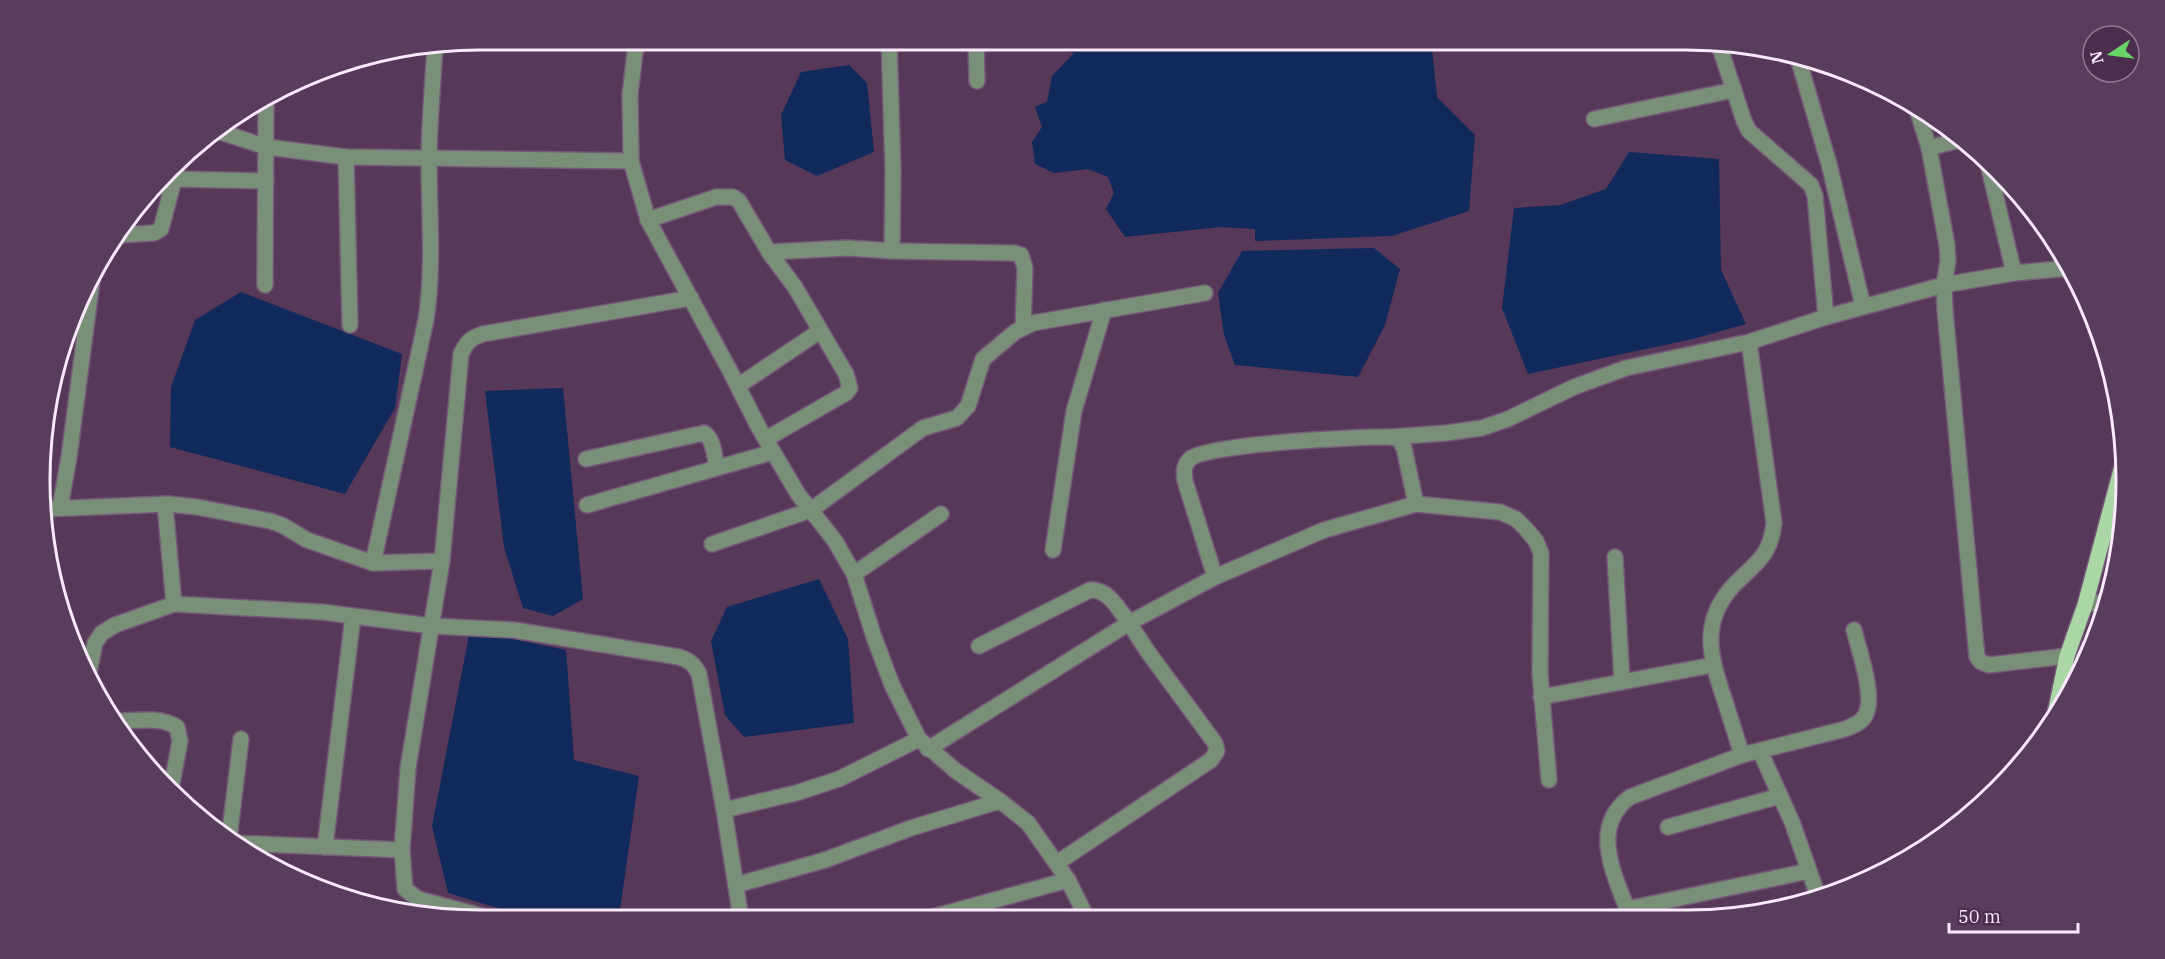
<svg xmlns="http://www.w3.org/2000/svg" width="2165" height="959" font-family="'IBM Plex Serif',serif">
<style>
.water{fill:#12295b}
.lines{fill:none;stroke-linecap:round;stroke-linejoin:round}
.minor-casing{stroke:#745877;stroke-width:18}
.major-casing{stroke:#745877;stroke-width:18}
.minor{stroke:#798f77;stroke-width:15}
.major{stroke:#abd7a7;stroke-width:15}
.rim{fill:none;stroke:#fbe9fd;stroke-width:3}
</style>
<rect width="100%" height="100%" fill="#563859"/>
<g class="water">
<path d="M1040,39H1431L1437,97L1475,135L1469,211L1392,236L1255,241V229L1221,227L1125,237L1106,209L1114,193L1108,177L1088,169L1054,173L1035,164L1032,142L1042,127L1035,107L1047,102L1052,76L1074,53L1041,43Z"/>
<path d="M849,65L867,83L874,152L817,176L785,160L781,115L801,72Z"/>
<path d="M1629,152L1719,159L1721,270L1746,324L1693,339L1528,374L1502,308L1514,208L1560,205L1606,189Z"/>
<path d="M1374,248L1400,269L1385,325L1358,377L1235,365L1224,335L1218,293L1242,251Z"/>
<path d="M241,292L402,354L395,408L345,494L170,447L171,387L195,320Z"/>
<path d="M563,388L583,599L553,616L523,608L504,547L485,391Z"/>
<path d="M819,579L848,639L854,723L744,737L725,715L711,641L727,607Z"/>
<path d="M470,630L566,650L574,760L639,776L619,917L537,920L448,893L432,826Z"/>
</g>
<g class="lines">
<g class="minor-casing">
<g id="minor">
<path d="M633,39L639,41L635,53L630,94L631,161L648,220L729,369L759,428L798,494L835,541L854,574L874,637L892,685L919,739L956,771L1000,801L1028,823L1068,880L1087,918"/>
<path d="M889,39L893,171L892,251"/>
<path d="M976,39L977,81"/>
<path d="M1719,45L1744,121L1749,131L1811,185L1815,196L1826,317"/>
<path d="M1798,58L1829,164L1863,306"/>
<path d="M1916,106L1929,148L1947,245L1948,261L1944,285L1945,310L1977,657L1981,662L1989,665L2067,656"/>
<path d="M1594,119L1734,90"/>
<path d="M214,130L267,147L346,157L631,161"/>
<path d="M1929,148L1963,139"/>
<path d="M346,157L350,325"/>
<path d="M1987,160L2014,273"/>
<path d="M175,179L266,181"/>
<path d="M648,220L716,197H733L739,201L769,252L795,287L846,374L850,388L846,393L766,439"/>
<path d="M118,235L154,233L161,229L179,161"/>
<path d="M769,252L848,248L892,251L1014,253L1021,255L1025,268L1023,328"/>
<path d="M265,285L266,95"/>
<path d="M738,386L820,331"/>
<path d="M1391,437L1446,433L1482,428L1508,419L1574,387L1626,368L1749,342L1826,317L1944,285L2014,273L2070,268"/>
<path d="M586,459L704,433C714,439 714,455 717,467"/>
<path d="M165,505L174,604"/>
<path d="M587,505L773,452"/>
<path d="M60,508L69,457L93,273"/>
<path d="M44,509L168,504L197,507L270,521L282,525L307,540L373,563L442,561"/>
<path d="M712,544L811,510L923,428L957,418L968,406L983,359L1015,332L1033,323L1205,293"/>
<path d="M1053,550L1074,411L1104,310"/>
<path d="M1615,557L1622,682"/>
<path d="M373,563L426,320C434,267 429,214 429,161C429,123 433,84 435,46"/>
<path d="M854,574L941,514"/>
<path d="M1215,577L1185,481C1184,472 1183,466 1190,459C1205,444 1363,436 1391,437L1399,439L1404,448L1416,504"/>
<path d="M2085,605L2107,601"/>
<path d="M979,646L1090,590C1108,588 1120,611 1129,623L1215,577L1324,530L1416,504L1500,512L1516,519L1526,529L1536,541L1541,553L1540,674L1549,780"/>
<path d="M88,677L95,643L102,633L115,625L174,604L322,612L431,626L514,630L679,657C689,660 694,664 699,674L724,810"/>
<path d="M1541,697L1713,665"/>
<path d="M115,721C136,721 160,716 177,727L180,741L171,789"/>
<path d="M928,749L1129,623L1148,652L1215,743L1217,751L1211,760L1057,863"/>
<path d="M1760,751L1792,822L1818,896"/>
<path d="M1742,755C1736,736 1730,717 1724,698C1710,657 1700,622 1733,586C1755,563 1770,558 1774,523L1749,342"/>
<path d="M1668,827L1780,796"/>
<path d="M229,839L241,739"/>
<path d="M234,843L402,850"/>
<path d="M325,847L353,616"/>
<path d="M736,885L825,860L911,828L1000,801"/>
<path d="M1627,909L1809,871"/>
<path d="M1630,917C1616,877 1588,828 1630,797L1742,755L1845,729C1853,726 1861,723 1865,716C1876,697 1859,651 1854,630"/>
<path d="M741,919L724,810L796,793L839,779L919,739"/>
<path d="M925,919L1068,880"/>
<path d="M497,920L418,899L405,889L402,850L408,768L442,561L461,354C466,343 470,338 483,334L691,298"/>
</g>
</g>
<g class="major-casing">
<path id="major" d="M2053,723L2067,656L2085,605L2125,455"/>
</g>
<use href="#minor" class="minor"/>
<use href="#major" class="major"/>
</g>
<path d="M0 0H2165V959H0ZM480 50H1686A430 430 0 0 1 2116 480V480A430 430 0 0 1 1686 910H480A430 430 0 0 1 50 480V480A430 430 0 0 1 480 50Z" fill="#593d5c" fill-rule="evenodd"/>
<path class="rim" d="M480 50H1686A430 430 0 0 1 2116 480V480A430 430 0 0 1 1686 910H480A430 430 0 0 1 50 480V480A430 430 0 0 1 480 50Z"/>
<g transform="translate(2111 54) rotate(257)"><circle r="28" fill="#4b2e4e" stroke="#917994" stroke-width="1.5"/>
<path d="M0-4.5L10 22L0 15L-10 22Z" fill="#68d465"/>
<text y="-9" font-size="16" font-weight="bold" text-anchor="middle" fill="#fbe9fd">N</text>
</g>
<path d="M1949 923v9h129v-9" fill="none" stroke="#fbe9fd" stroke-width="3"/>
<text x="1958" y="923" font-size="18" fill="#fbe9fd" stroke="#4b2e4e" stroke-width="4.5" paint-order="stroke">50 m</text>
</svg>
